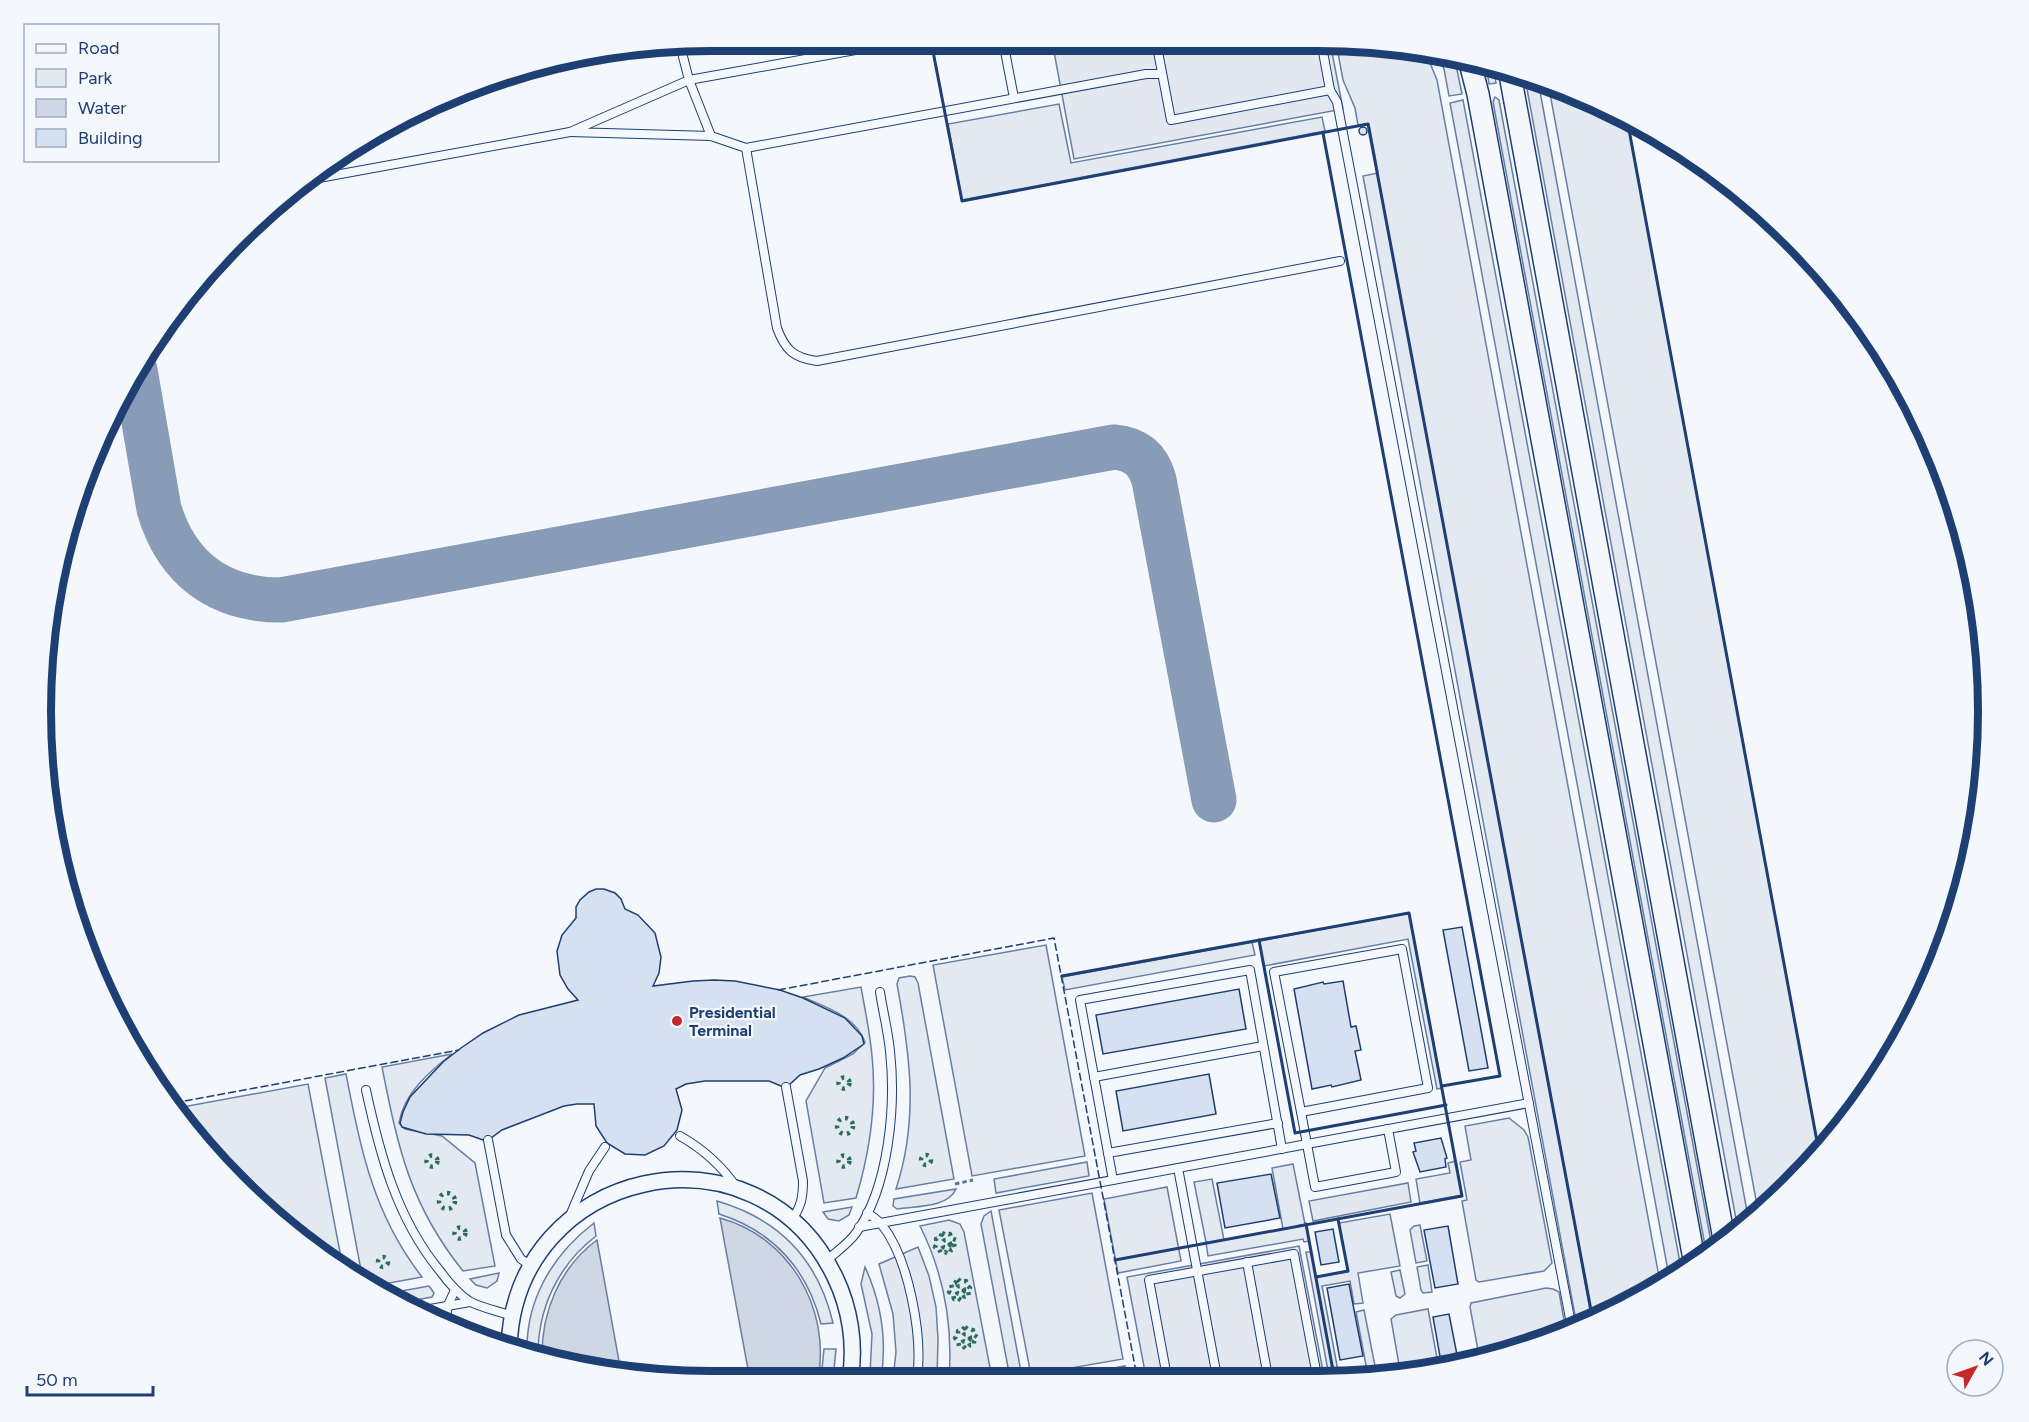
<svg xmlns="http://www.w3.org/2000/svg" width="2029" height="1422" font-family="Figtree,sans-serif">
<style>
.green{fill:#e3e9f0;stroke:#687fa3;stroke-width:1.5}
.parking{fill:#e3e8f0;stroke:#687fa3;stroke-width:1.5}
.water{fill:#cfd7e4;stroke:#687fa3;stroke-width:1.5}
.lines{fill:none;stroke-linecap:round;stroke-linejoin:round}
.taxiway{stroke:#889bb7;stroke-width:45}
.building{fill:#d5e0f0;stroke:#1d3f73;stroke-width:1.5}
.lane-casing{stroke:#1d3f73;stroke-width:10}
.street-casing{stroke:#1d3f73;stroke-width:18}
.secondary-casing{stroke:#1d3f73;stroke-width:24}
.path{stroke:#5e769c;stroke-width:3;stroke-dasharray:4.5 3;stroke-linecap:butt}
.lane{stroke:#f4f7fb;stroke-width:8}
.street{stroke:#f4f7fb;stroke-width:15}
.secondary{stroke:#f4f7fb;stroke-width:21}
.hedge{stroke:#2c6c60;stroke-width:4.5;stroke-dasharray:3 4.5;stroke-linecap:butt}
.fence{stroke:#1d3f73;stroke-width:1.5;stroke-dasharray:8 3;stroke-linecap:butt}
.wall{stroke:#1d3f73;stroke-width:3}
.poi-dot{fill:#c62828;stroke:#f4f7fb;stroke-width:2}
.labels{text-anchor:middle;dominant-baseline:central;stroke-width:4.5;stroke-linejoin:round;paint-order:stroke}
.poi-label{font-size:16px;font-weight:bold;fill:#1d3f73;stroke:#f4f7fb;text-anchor:start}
.rim{fill:none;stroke:#1d3f73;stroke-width:8}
</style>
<rect width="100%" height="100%" fill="#f4f7fb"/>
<g class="green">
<path d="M1336,42L1425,51L1437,80L1660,1282L1614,1312L1593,1320L1567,1182L1592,1321L1577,1326L1363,176L1378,173L1369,124L1358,125L1355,108L1343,80Z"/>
<path d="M1436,52L1451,54L1456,65L1462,94L1449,96L1444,69Z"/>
<path d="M1486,63L1493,65L1496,83L1489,84Z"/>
<path d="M1548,83L1627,118L1819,1153L1759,1216Z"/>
<path d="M1539,86L1749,1222L1738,1230L1527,89Z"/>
<path d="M1495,97L1499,100L1712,1247L1706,1251L1493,102Z"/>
<path d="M1463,100L1681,1268L1669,1276L1450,103Z"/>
<path d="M1059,104L1071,163L1322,117L1325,131L962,200L948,124Z"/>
<path d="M1409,913L1442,1088L1437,1089L1408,939L1264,966L1259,941Z"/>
<path d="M1252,942L1255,955L1065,990L1062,977Z"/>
<path d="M1046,945L1085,1156L972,1176L933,965Z"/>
<path d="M910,976L915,977L918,983L954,1179L896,1189C919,1119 910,1054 897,984L899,978Z"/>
<path d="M861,987C865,1010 870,1033 872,1056C877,1104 870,1151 856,1198L824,1203L806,1101L825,1068L853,1054L865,1042C856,1016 825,1007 803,997Z"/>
<path d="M452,1054C429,1072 404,1093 399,1123L405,1129L442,1136L475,1163L495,1266L463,1271C410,1205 398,1148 382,1067Z"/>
<path d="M346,1074C361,1150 373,1214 422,1277L373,1286L363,1281L325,1078Z"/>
<path d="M308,1084L343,1268L303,1243L207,1153L177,1108Z"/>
<path d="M1509,1118L1524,1130L1528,1137L1552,1263L1544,1271L1479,1282L1476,1280L1462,1201L1467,1200L1460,1162L1471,1160L1465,1126Z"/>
<path d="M1456,1161L1462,1195L1420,1203L1416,1179L1450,1173L1448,1163Z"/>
<path d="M1087,1162L1089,1176L996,1193L994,1179Z"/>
<path d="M1293,1164L1305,1224L1296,1226L1306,1225L1309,1241L1304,1242L1303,1239L1208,1256L1206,1243L1208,1242H1206L1194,1182L1212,1179L1224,1240L1283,1229L1272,1168Z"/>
<path d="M1167,1187L1181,1261L1118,1273L1104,1199Z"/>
<path d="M956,1189C948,1208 915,1206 897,1209L893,1206L894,1199Z"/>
<path d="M1092,1193L1123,1359L1031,1375L999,1210Z"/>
<path d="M717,1201C779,1219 818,1259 833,1323L821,1324C808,1270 773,1231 719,1214Z"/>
<path d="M852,1207L849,1215L839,1221L828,1219L823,1212Z"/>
<path d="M991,1211L1022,1377L1023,1378H1010L981,1224L984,1216Z"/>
<path d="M1390,1214L1400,1266L1358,1273L1363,1303L1354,1304L1350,1281L1322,1286L1339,1376H1329L1306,1252H1311L1316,1277L1348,1272L1339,1223Z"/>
<path d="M949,1220L960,1224L964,1232L992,1378H949C953,1325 944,1274 920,1226Z"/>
<path d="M594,1223L596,1236C557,1266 537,1310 538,1359L527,1355C525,1301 552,1255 594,1223Z"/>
<path d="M1420,1225L1427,1261L1416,1263L1410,1230L1414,1226Z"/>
<path d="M1428,1265L1432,1292L1423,1293L1421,1290L1417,1267Z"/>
<path d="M865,1267C881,1302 887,1341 881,1379H872L870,1374L872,1334L861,1284Z"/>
<path d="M1400,1270L1405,1294L1400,1298L1396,1296L1391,1272Z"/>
<path d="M499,1273L497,1281L487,1288L476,1285L470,1279Z"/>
<path d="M429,1286L434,1293L432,1297L400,1303L385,1294Z"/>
<path d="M1546,1288L1553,1289L1559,1292L1566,1331C1539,1341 1509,1355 1480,1361L1470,1307L1471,1303Z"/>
<path d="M1428,1309L1439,1369L1401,1376L1391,1319L1396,1315Z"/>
<path d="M1364,1310L1377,1376H1368L1356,1312Z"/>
<path d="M824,1349H836L833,1379H821Z"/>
<path d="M1125,1366L1127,1377L1061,1378Z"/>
</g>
<g class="parking">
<path d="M1052,41L1330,42L1343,109L1074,159Z"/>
<path d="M1408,1183L1411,1202L1313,1221L1309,1201Z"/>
<path d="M1299,1246L1324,1376L1146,1377L1127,1277Z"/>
<path d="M918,1247L929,1276L936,1307L938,1339L937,1378L893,1379L896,1352L893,1314L879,1264Z"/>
</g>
<g class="water">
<path d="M720,1218C790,1237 831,1309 818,1379L750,1380Z"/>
<path d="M597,1240L621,1372L542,1359C541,1313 559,1268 597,1240Z"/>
</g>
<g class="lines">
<path class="taxiway" d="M135,370L159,509C177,569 219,600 281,600L1114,447C1136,449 1148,459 1154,480L1214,800"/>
</g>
<g class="building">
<circle cx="1363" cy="131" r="4"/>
<path d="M596,889H604L615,893L621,899L625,909L638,915L655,933L661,957L659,973L653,986L693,981L714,980L735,981L780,990L803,998L845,1018L862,1036L864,1044L843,1058L819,1069L800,1075L789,1085L781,1086L769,1081H705L686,1084L676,1089L682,1110L677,1130L664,1146L645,1155L625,1154L607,1143L596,1126L594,1104H577L564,1106L502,1130L491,1138L483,1140L469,1135L426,1134L402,1127L400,1123L403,1112L410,1097L443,1062L461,1048L483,1033L519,1015L578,1000L568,989L560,975L557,951L562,935L576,918V907L580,900L589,892Z"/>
<path d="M1462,927L1488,1068L1469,1071L1443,930Z"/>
<path d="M1343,981L1351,1027L1356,1026L1361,1050L1355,1051L1361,1080L1332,1087L1331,1085L1312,1089L1294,989L1323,982L1324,984Z"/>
<path d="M1239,989L1246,1029L1103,1054L1096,1015Z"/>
<path d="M1209,1074L1216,1114L1123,1131L1116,1091Z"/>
<path d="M1441,1138L1447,1158L1445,1159L1446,1167L1420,1172L1413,1152L1416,1151L1414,1143Z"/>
<path d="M1271,1174L1280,1218L1225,1228L1217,1183Z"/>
<path d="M1448,1226L1458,1284L1435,1288L1424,1230Z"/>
<path d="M1333,1229L1339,1262L1321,1265L1315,1232Z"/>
<path d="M1349,1284L1363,1356L1340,1360L1327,1288Z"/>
<path d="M1449,1314L1459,1365L1442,1368L1433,1317Z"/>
<path d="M1365,1368L1366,1376H1343L1342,1372Z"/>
</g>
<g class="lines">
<g class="lane-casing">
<g id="lane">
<path d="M905,41L689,80L570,132L711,136L746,148L1146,74H1162"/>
<path d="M1003,41L1014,98"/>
<path d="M1156,41L1171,120L1330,90"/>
<path d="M1321,41L1330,90L1337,102L1572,1329"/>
<path d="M680,45L689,80L711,136"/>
<path d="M746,148L777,328C785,350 794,358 817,361L1340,261"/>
<path d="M308,180L570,132"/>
<path d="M45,761L69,889"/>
<path d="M1402,949L1428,1088L1301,1112L1274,972Z"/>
<path d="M1094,1077L1263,1046"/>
<path d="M786,1087L803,1181C803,1198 801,1207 791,1221"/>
<path d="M366,1090C380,1155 397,1219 440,1271C448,1282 457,1293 469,1301C481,1308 499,1311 512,1316"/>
<path d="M1301,1112L1315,1187L1396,1172L1388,1129"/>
<path d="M680,1136C703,1149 722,1166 737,1188"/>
<path d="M488,1140L506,1235L521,1259L531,1266"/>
<path d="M1108,1153L1278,1123"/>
<path d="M1178,1168L1217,1377"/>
<path d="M1113,1180L1080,1000L1250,970L1282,1149"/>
<path d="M867,1213C872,1216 878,1220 882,1225C909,1259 923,1336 917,1379"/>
<path d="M569,1218L589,1171L605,1147"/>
<path d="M859,1227L1529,1103"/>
<path d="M826,1261C836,1252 848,1244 856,1233C889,1187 896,1106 890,1051C888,1031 883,1012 880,992"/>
<path d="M1247,1262L1268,1377"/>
<path d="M413,1312L470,1302"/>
<path d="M445,1324L448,1305L455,1290"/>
<path d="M1167,1377L1149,1280L1294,1254L1317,1376"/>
</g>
</g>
<g class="street-casing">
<path id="street" d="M509,1348C514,1167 757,1115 835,1277C850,1308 856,1345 850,1379"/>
</g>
<g class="secondary-casing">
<g id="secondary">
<path d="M1469,59L1478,94L1694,1259"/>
<path d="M1509,69L1724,1239"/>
</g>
</g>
<path class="path" d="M955,1184L973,1180"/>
<use href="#lane" class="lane"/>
<use href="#street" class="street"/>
<use href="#secondary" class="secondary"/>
<g class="hedge">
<circle cx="844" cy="1083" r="5.5"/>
<circle cx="845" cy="1126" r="8"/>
<circle cx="926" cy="1160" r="5"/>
<circle cx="432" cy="1161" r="5.5"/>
<circle cx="844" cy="1161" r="5.5"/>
<circle cx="447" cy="1201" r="8"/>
<circle cx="460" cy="1233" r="5.5"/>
<path d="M942,1233L946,1235L950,1234L951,1238L956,1240L954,1244L955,1248L951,1250L949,1254L945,1252L941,1253L939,1249L935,1247L937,1243L936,1239L940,1238Z"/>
<circle cx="946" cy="1244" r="4"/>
<circle cx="383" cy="1262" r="5"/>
<path d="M958,1279L961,1282L966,1281L967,1285L970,1288L968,1291L969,1296L964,1297L962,1301L958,1298L954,1299L953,1294L949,1292L952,1288L951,1284L955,1283Z"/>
<circle cx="960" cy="1290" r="4"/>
<path d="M965,1327L969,1330H973V1334L977,1337L974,1341V1345H970L966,1349L963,1346H959L958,1341L955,1338L958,1335V1331L962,1330Z"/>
<circle cx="966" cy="1338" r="4"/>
<path d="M962,1378L965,1376L967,1378"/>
</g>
<g class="fence">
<path d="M778,990L1054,938L1137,1377"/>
<path d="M174,1103L459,1050"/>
</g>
<g class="wall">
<path d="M931,41L962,201L1368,124L1593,1321"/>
<path d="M1627,119L1819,1152"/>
<path d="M1323,133L1500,1076L1442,1086"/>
<path d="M1259,940L1295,1133L1446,1105"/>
<path d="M1062,976L1409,913L1462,1196L1115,1260"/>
<path d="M1306,1224L1334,1376"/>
<path d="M1316,1277L1348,1271L1338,1219"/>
</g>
</g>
<circle class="poi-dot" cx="677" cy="1021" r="6"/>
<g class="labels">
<g class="poi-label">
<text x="689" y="1012">Presidential<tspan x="689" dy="18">Terminal</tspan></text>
</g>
</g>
<path d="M0 0H2029V1422H0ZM711 51H1318A660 660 0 0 1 1978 711V711A660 660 0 0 1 1318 1371H711A660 660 0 0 1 51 711V711A660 660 0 0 1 711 51Z" fill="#f4f7fb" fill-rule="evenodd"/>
<path class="rim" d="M711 51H1318A660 660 0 0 1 1978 711V711A660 660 0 0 1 1318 1371H711A660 660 0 0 1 51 711V711A660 660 0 0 1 711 51Z"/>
<rect x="24" y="24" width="195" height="138" fill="#f4f7fb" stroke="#9eadc5" stroke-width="1.5"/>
<rect x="36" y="44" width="30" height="9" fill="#f4f7fb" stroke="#9eadc5" stroke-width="1.5"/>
<text x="78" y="54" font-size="18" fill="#1d3f73">Road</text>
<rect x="36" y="69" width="30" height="18" fill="#e3e9f0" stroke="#9eadc5" stroke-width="1.5"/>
<text x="78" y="84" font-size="18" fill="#1d3f73">Park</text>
<rect x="36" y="99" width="30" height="18" fill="#cfd7e4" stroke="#9eadc5" stroke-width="1.5"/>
<text x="78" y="114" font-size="18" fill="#1d3f73">Water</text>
<rect x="36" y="129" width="30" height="18" fill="#d5e0f0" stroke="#9eadc5" stroke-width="1.5"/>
<text x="78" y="144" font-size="18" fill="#1d3f73">Building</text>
<g transform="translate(1975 1368) rotate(50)"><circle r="28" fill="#f4f7fb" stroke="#9eadc5" stroke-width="1.5"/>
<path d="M0-4.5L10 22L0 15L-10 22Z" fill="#c62828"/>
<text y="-9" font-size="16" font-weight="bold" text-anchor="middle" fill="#1d3f73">N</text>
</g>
<path d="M27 1386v9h126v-9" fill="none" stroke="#1d3f73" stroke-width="3"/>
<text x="36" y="1386" font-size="18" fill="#1d3f73" stroke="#f4f7fb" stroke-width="4.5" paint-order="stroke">50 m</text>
</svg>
